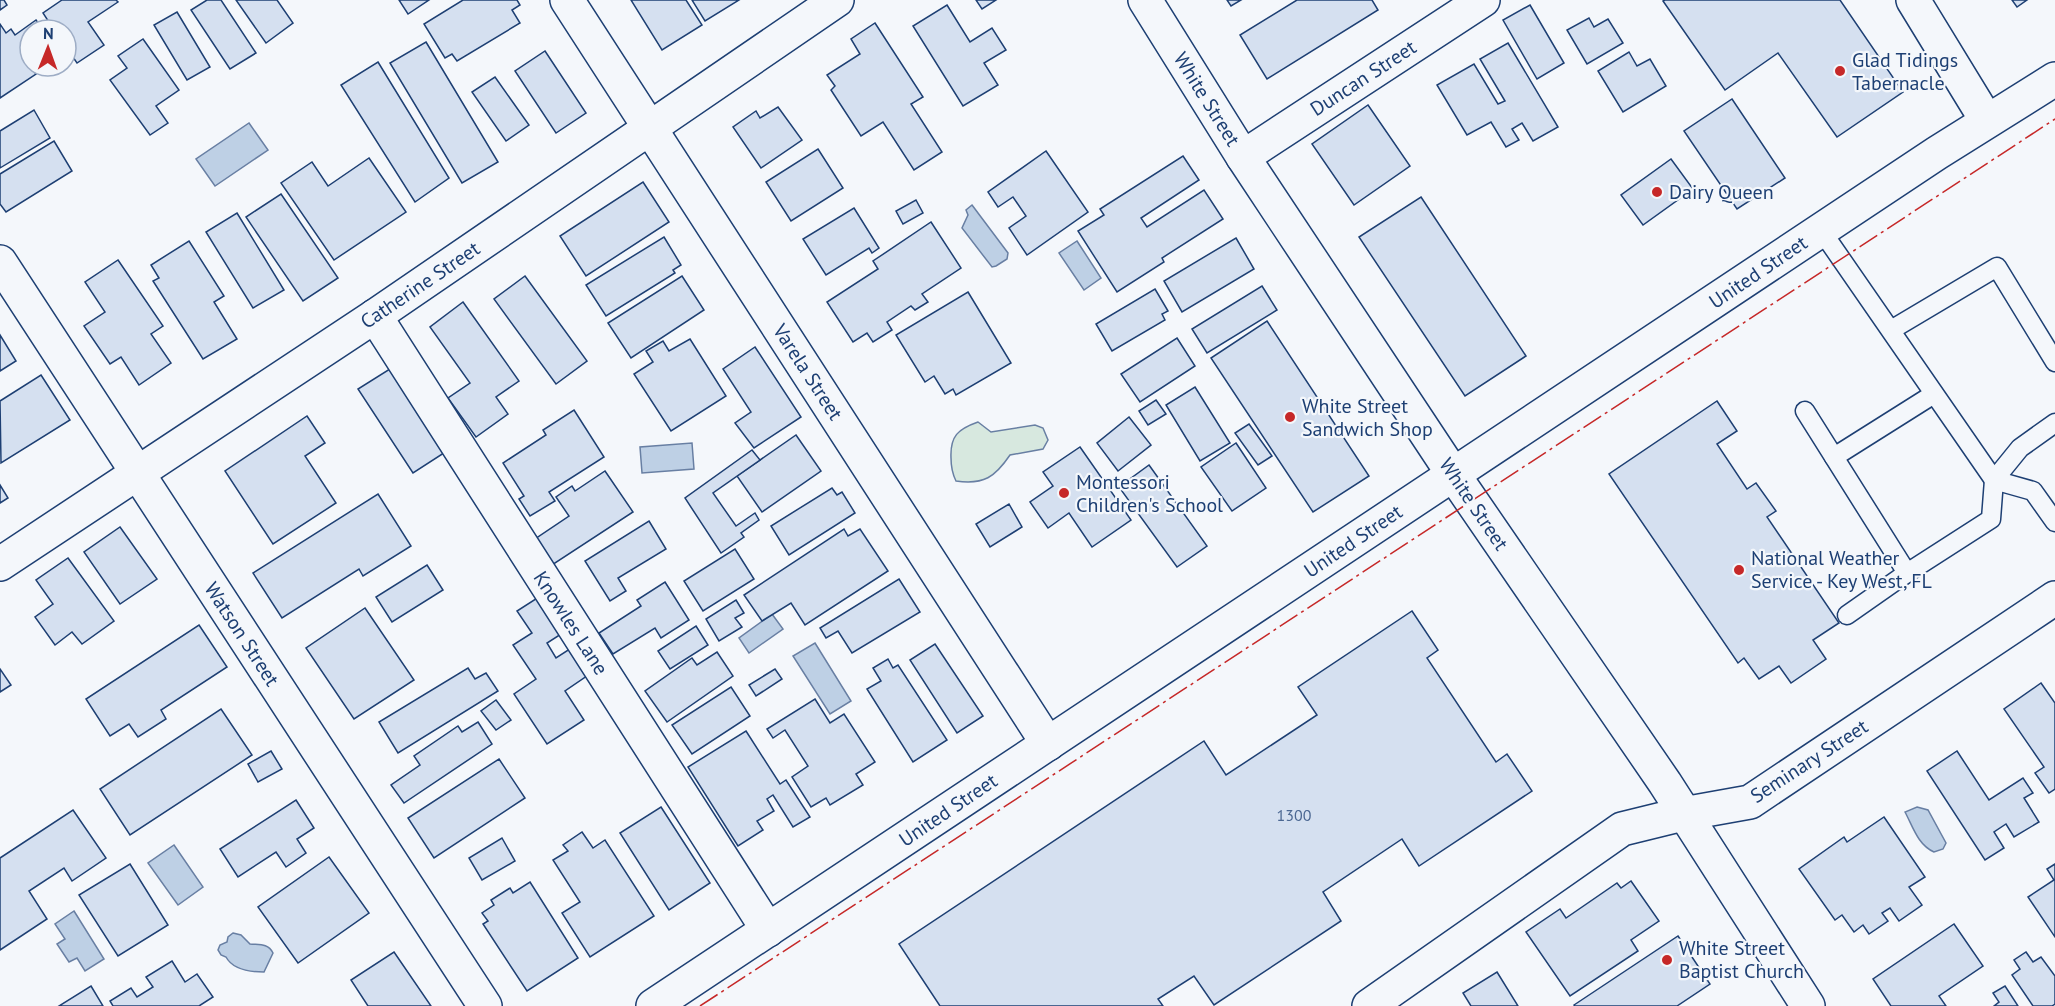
<svg xmlns="http://www.w3.org/2000/svg" width="2055" height="1006" font-family="'PT Sans',sans-serif">
<style>
.park{fill:#d7e8df;stroke:#687fa3;stroke-width:1.5}
.water{fill:#bed0e5;stroke:#687fa3;stroke-width:1.5}
.building{fill:#d5e0f0;stroke:#1d3f73;stroke-width:1.5}
.lines{fill:none;stroke-linecap:round;stroke-linejoin:round}
.service-casing{stroke:#1d3f73;stroke-width:21}
.minor-casing{stroke:#1d3f73;stroke-width:36}
.tertiary-casing{stroke:#1d3f73;stroke-width:36}
.service{stroke:#f4f7fb;stroke-width:18}
.minor{stroke:#f4f7fb;stroke-width:33}
.tertiary{stroke:#f4f7fb;stroke-width:33}
.power{stroke:#c62828;stroke-width:1.5;stroke-dasharray:21 4.5 3 4.5;stroke-linecap:butt}
.poi-dot{fill:#c62828;stroke:#f4f7fb;stroke-width:2}
.labels{text-anchor:middle;dominant-baseline:central;stroke-width:4.5;stroke-linejoin:round;paint-order:stroke}
.number-label{font-size:16px;fill:#4b6792}
.poi-label{font-size:20px;fill:#1d3f73;stroke:#f4f7fb;text-anchor:start}
.street-label{font-size:20px;fill:#1d3f73;stroke:#f4f7fb}
</style>
<rect width="100%" height="100%" fill="#f4f7fb"/>
<path class="park" d="M978,422L991,432L1035,425L1043,428L1048,440L1043,449L1010,455C995,477 984,485 956,481C952,473 951,467 951,458C950,436 958,429 978,422Z"/>
<g class="water">
<path d="M249,123L268,150L215,186L196,159Z"/>
<path d="M972,205L1008,253L1007,259L996,266L992,267L962,228L968,215L966,210Z"/>
<path d="M1077,241L1101,278L1084,290L1059,253Z"/>
<path d="M692,443L694,469L642,473L640,447Z"/>
<path d="M772,614L783,629L749,653L739,638Z"/>
<path d="M815,643L851,701L830,714L793,656Z"/>
<path d="M1917,807L1928,810L1946,843L1943,849L1934,852C1918,845 1913,827 1905,812Z"/>
<path d="M174,845L203,887L178,905L148,863Z"/>
<path d="M74,911L104,959L85,971L77,958L69,962L57,944L65,939L55,924Z"/>
<path d="M233,933L241,935L250,944C259,945 268,943 273,953L264,972C250,972 233,970 226,957L221,955L218,950L220,945L227,942L228,937Z"/>
</g>
<g class="building">
<path d="M0,0H4L7,5L0,10Z"/>
<path d="M62,0H116L118,2L88,22L104,45L77,63L66,47V30H54L43,13Z"/>
<path d="M207,0H221L256,53L230,69L191,10Z"/>
<path d="M236,0H277L293,23L266,43Z"/>
<path d="M399,0H429L408,14Z"/>
<path d="M463,0H517L520,5L512,10L520,23L457,61L452,54L445,58L424,24Z"/>
<path d="M631,0H686L702,25L662,50Z"/>
<path d="M692,0H739L705,21Z"/>
<path d="M976,0H996L982,9Z"/>
<path d="M1227,0H1241L1231,6Z"/>
<path d="M1297,0H1372L1378,10L1267,79L1240,35Z"/>
<path d="M1665,0H1840L1903,92L1837,137L1778,53L1725,90L1663,1Z"/>
<path d="M2012,0H2027L2017,7Z"/>
<path d="M947,5L970,42L992,28L1006,50L984,63L998,85L963,106L913,26Z"/>
<path d="M1530,5L1564,63L1537,79L1503,20Z"/>
<path d="M177,12L210,67L187,80L154,25Z"/>
<path d="M1589,18L1594,27L1608,19L1623,43L1587,64L1567,30Z"/>
<path d="M36,20L43,30H30V66L36,74L0,98V24L6,33L11,29L15,35Z"/>
<path d="M875,23L923,97L911,104L942,152L914,170L883,122L861,136L831,90L835,86L827,75L860,54L851,39Z"/>
<path d="M143,39L179,90L156,106L168,123L150,135L110,80L127,68L118,56Z"/>
<path d="M426,42L498,162L462,183L390,63Z"/>
<path d="M1508,43L1558,127L1533,141L1522,123L1512,129L1519,140L1506,147L1491,122L1467,135L1437,85L1474,64L1498,104L1505,101L1480,59Z"/>
<path d="M545,51L586,113L556,133L515,71Z"/>
<path d="M1629,52L1637,66L1650,59L1666,86L1623,112L1598,71Z"/>
<path d="M378,62L449,178L415,202L341,85Z"/>
<path d="M495,77L529,125L506,141L472,92Z"/>
<path d="M1732,99L1785,178L1737,209L1684,131Z"/>
<path d="M1368,105L1410,166L1354,205L1312,144Z"/>
<path d="M778,107L802,140L761,168L733,127L756,111L760,118Z"/>
<path d="M34,110L50,138L0,168V131Z"/>
<path d="M54,141L72,171L6,212L0,204V174Z"/>
<path d="M818,149L843,188L791,221L766,182Z"/>
<path d="M1046,151L1088,212L1027,255L1009,228L1026,216L1013,197L998,207L988,192Z"/>
<path d="M1183,156L1199,180L1141,218L1147,227L1204,190L1223,219L1162,258L1164,262L1117,292L1078,231L1104,215L1100,209Z"/>
<path d="M369,158L406,212L334,260L281,183L312,162L328,186Z"/>
<path d="M1671,159L1693,189L1643,225L1621,195Z"/>
<path d="M643,182L669,222L586,276L560,236Z"/>
<path d="M281,194L338,278L303,301L246,217Z"/>
<path d="M1421,197L1526,356L1465,396L1359,237Z"/>
<path d="M916,200L923,213L903,224L896,211Z"/>
<path d="M854,208L879,248L872,253L869,248L826,275L803,239Z"/>
<path d="M237,213L284,290L253,308L206,232Z"/>
<path d="M931,222L961,268L922,294L928,302L915,310L911,306L887,322L892,330L873,342L867,333L853,342L827,302L878,269L873,261Z"/>
<path d="M664,237L681,265L673,270L675,273L606,316L586,285Z"/>
<path d="M1236,238L1254,269L1182,312L1164,281Z"/>
<path d="M189,241L224,296L214,302L237,339L203,359L153,281L159,278L151,265Z"/>
<path d="M118,260L163,326L151,334L171,363L139,385L121,357L110,364L84,326L105,312L85,282Z"/>
<path d="M525,276L587,361L556,384L494,299Z"/>
<path d="M682,276L704,310L631,358L608,323Z"/>
<path d="M1262,286L1277,310L1207,353L1192,329Z"/>
<path d="M1155,289L1168,311L1162,314L1165,320L1112,351L1096,324Z"/>
<path d="M968,292L1011,363L956,395L953,389L945,394L934,376L925,382L896,335Z"/>
<path d="M463,302L519,381L496,397L508,414L476,437L448,398L470,383L430,327Z"/>
<path d="M1267,321L1369,476L1313,512L1211,358Z"/>
<path d="M0,335L16,361L0,371Z"/>
<path d="M1177,338L1195,366L1140,402L1121,374Z"/>
<path d="M690,339L726,396L671,431L634,374L653,362L646,351L663,341L669,351Z"/>
<path d="M755,347L801,417L754,448L735,423L751,412L723,369Z"/>
<path d="M393,367L447,451L413,473L358,389Z"/>
<path d="M41,375L70,420L1,463L0,401Z"/>
<path d="M1195,387L1230,443L1200,461L1166,405Z"/>
<path d="M1156,400L1166,414L1148,425L1139,411Z"/>
<path d="M1717,401L1737,431L1717,444L1747,489L1756,483L1776,511L1767,517L1839,623L1813,640L1826,659L1791,683L1779,666L1759,679L1744,658L1738,663L1609,474Z"/>
<path d="M574,410L604,457L549,492L555,501L530,516L519,499L524,496L503,463L546,435L543,430Z"/>
<path d="M307,416L325,443L305,456L336,503L273,544L225,471Z"/>
<path d="M1129,417L1151,445L1118,471L1097,443Z"/>
<path d="M1249,424L1272,456L1258,465L1235,433Z"/>
<path d="M796,435L821,471L762,512L737,476Z"/>
<path d="M1236,443L1266,488L1232,511L1201,467Z"/>
<path d="M1080,447L1131,520L1092,547L1069,513L1048,528L1030,502L1053,486L1043,472Z"/>
<path d="M752,450L760,460L713,493L736,526L755,513L759,520L741,533L744,537L721,553L685,498Z"/>
<path d="M1149,465L1207,546L1177,567L1119,487Z"/>
<path d="M605,471L633,512L552,565L535,539L569,516L556,497L572,486L575,491Z"/>
<path d="M0,485L8,498L0,503Z"/>
<path d="M832,488L837,495L842,492L855,513L789,555L771,526Z"/>
<path d="M378,494L411,546L363,576L359,569L282,618L253,573Z"/>
<path d="M1009,504L1022,527L990,547L976,524Z"/>
<path d="M649,521L666,549L618,578L626,591L610,601L585,561Z"/>
<path d="M120,527L157,579L120,604L84,552Z"/>
<path d="M844,529L848,536L860,529L888,571L805,625L791,603L762,621L744,595Z"/>
<path d="M735,549L754,579L703,611L684,581Z"/>
<path d="M68,558L114,621L82,644L72,632L55,645L35,617L53,604L36,580Z"/>
<path d="M427,565L443,590L392,622L376,597Z"/>
<path d="M899,579L920,612L852,653L838,631L826,638L820,628Z"/>
<path d="M665,582L689,620L661,638L655,628L613,654L599,633L641,606L637,600Z"/>
<path d="M545,593L569,629L547,643L556,658L579,643L597,669L565,691L584,720L547,744L514,694L536,679L513,645L532,633L517,611Z"/>
<path d="M736,600L744,613L735,618L742,627L719,641L706,619Z"/>
<path d="M365,608L414,680L354,719L306,648Z"/>
<path d="M1412,611L1438,650L1427,658L1496,762L1507,754L1532,791L1419,866L1402,839L1323,892L1341,921L1214,1005L1194,976L1158,999L1163,1006H940L899,944L1204,741L1226,775L1317,715L1298,687Z"/>
<path d="M199,625L227,667L161,710L166,719L138,737L129,724L110,736L86,699Z"/>
<path d="M696,626L708,645L670,669L658,651Z"/>
<path d="M935,644L983,716L957,733L910,660Z"/>
<path d="M717,652L733,676L667,722L645,691L692,658L697,665Z"/>
<path d="M888,659L893,668L898,665L947,740L913,762L867,689L881,681L873,668Z"/>
<path d="M468,668L475,679L486,673L498,691L398,753L379,722Z"/>
<path d="M0,669L11,685L0,692Z"/>
<path d="M775,669L782,679L756,696L749,685Z"/>
<path d="M2041,683L2055,703V789L2049,793L2035,773L2044,767L2004,709Z"/>
<path d="M731,687L750,716L692,754L672,725Z"/>
<path d="M815,699L830,723L844,714L875,762L856,774L863,785L830,805L826,798L811,807L792,777L808,766L785,730L773,738L767,729Z"/>
<path d="M496,700L511,720L496,730L481,711Z"/>
<path d="M221,709L252,755L130,835L100,789Z"/>
<path d="M478,722L492,744L404,803L391,785L420,765L414,756L458,726L462,732Z"/>
<path d="M746,731L780,784L786,780L810,817L793,827L773,795L767,799L774,811L757,821L763,830L738,846L688,767Z"/>
<path d="M271,751L282,769L258,782L248,764Z"/>
<path d="M1957,751L1989,800L2023,778L2033,793L2024,798L2039,822L2014,837L2006,824L1994,832L2004,848L1985,860L1927,771Z"/>
<path d="M499,759L525,798L434,858L408,818Z"/>
<path d="M296,800L314,828L297,839L306,853L286,867L276,852L238,877L220,849Z"/>
<path d="M661,807L710,883L669,910L620,833Z"/>
<path d="M73,810L106,858L72,881L64,868L29,891L47,919L0,950V858Z"/>
<path d="M1884,817L1925,877L1909,887L1922,905L1899,921L1890,908L1882,913L1888,921L1869,934L1863,925L1854,932L1842,915L1835,920L1799,869L1844,837L1847,842Z"/>
<path d="M582,832L593,848L605,840L654,916L590,957L562,913L580,902L553,860L568,851L563,845Z"/>
<path d="M502,838L515,861L482,880L469,858Z"/>
<path d="M329,857L369,913L298,963L258,907Z"/>
<path d="M130,864L168,925L118,956L79,895Z"/>
<path d="M2055,864V937L2028,897L2054,880L2047,869Z"/>
<path d="M1631,881L1659,921L1631,940L1638,951L1570,996L1526,932L1560,909L1566,918L1617,883L1621,888Z"/>
<path d="M530,882L578,958L527,991L483,924L488,921L482,913L494,905L491,900L510,888L513,893Z"/>
<path d="M1954,924L1983,966L1939,996L1946,1006H1891L1873,979Z"/>
<path d="M1678,936L1710,984L1677,1006H1575L1574,1005Z"/>
<path d="M394,952L431,1006H368L351,980Z"/>
<path d="M2026,952L2033,962L2041,957L2055,976V1004L2052,1006H2033L2012,975L2020,969L2014,960Z"/>
<path d="M172,961L185,982L197,974L213,997L199,1006H113L110,1001L131,988L137,997L153,987L146,977Z"/>
<path d="M1497,972L1518,1006H1471L1463,993Z"/>
<path d="M91,986L103,1006H59Z"/>
<path d="M2005,986L2018,1006H1994L1999,1002L1993,993Z"/>
</g>
<g class="lines">
<g class="service-casing">
<g id="service">
<path d="M1821,230L1994,480L2033,491L2055,522"/>
<path d="M1891,330L1997,267L2055,362"/>
<path d="M1805,411L1907,573L1991,519L1994,480L2020,448L2055,423"/>
<path d="M1834,457L1934,394"/>
<path d="M1847,615L1907,573"/>
</g>
</g>
<g class="minor-casing">
<g id="minor">
<path d="M567,0L1048,744"/>
<path d="M1913,0L1987,121"/>
<path d="M1243,157L1483,0"/>
<path d="M0,262L485,1006"/>
<path d="M375,316L768,930"/>
<path d="M0,564L375,316L837,0"/>
<path d="M1369,1006L1622,829L1683,814L1750,802L2055,598"/>
</g>
</g>
<g class="tertiary-casing">
<g id="tertiary">
<path d="M1145,0L1243,157L1453,474L1665,783L1808,1006"/>
<path d="M653,1006L1937,153L2055,79"/>
</g>
</g>
<use href="#service" class="service"/>
<use href="#minor" class="minor"/>
<use href="#tertiary" class="tertiary"/>
<path class="power" d="M700,1006L2055,119"/>
</g>
<g class="poi-dot">
<circle cx="1840" cy="71" r="6"/>
<circle cx="1657" cy="192" r="6"/>
<circle cx="1290" cy="417" r="6"/>
<circle cx="1064" cy="493" r="6"/>
<circle cx="1739" cy="570" r="6"/>
<circle cx="1667" cy="960" r="6"/>
</g>
<g class="labels">
<g class="number-label">
<text x="1294" y="815">1300</text>
</g>
<g class="poi-label">
<text x="1852" y="60">Glad Tidings<tspan x="1852" dy="23">Tabernacle</tspan></text>
<text x="1669" y="192">Dairy Queen</text>
<text x="1302" y="406">White Street<tspan x="1302" dy="23">Sandwich Shop</tspan></text>
<text x="1076" y="482">Montessori<tspan x="1076" dy="23">Children's School</tspan></text>
<text x="1751" y="558">National Weather<tspan x="1751" dy="23">Service - Key West, FL</tspan></text>
<text x="1679" y="948">White Street<tspan x="1679" dy="23">Baptist Church</tspan></text>
</g>
<g class="street-label">
<text transform="translate(1363 78) rotate(-33)">Duncan Street</text>
<text transform="translate(1207 99) rotate(58)">White Street</text>
<text transform="translate(1758 272) rotate(-34)">United Street</text>
<text transform="translate(420 285) rotate(-34)">Catherine Street</text>
<text transform="translate(808 372) rotate(57)">Varela Street</text>
<text transform="translate(1474 504) rotate(56)">White Street</text>
<text transform="translate(1353 541) rotate(-34)">United Street</text>
<text transform="translate(571 623) rotate(57)">Knowles Lane</text>
<text transform="translate(242 634) rotate(57)">Watson Street</text>
<text transform="translate(1809 761) rotate(-33)">Seminary Street</text>
<text transform="translate(948 810) rotate(-34)">United Street</text>
</g>
</g>
<g transform="translate(48 48) rotate(1)"><circle r="28" fill="#f4f7fb" stroke="#9eadc5" stroke-width="1.5"/>
<path d="M0-4.5L10 22L0 15L-10 22Z" fill="#c62828"/>
<text y="-9" font-size="16" font-weight="bold" text-anchor="middle" fill="#1d3f73">N</text>
</g>
</svg>
